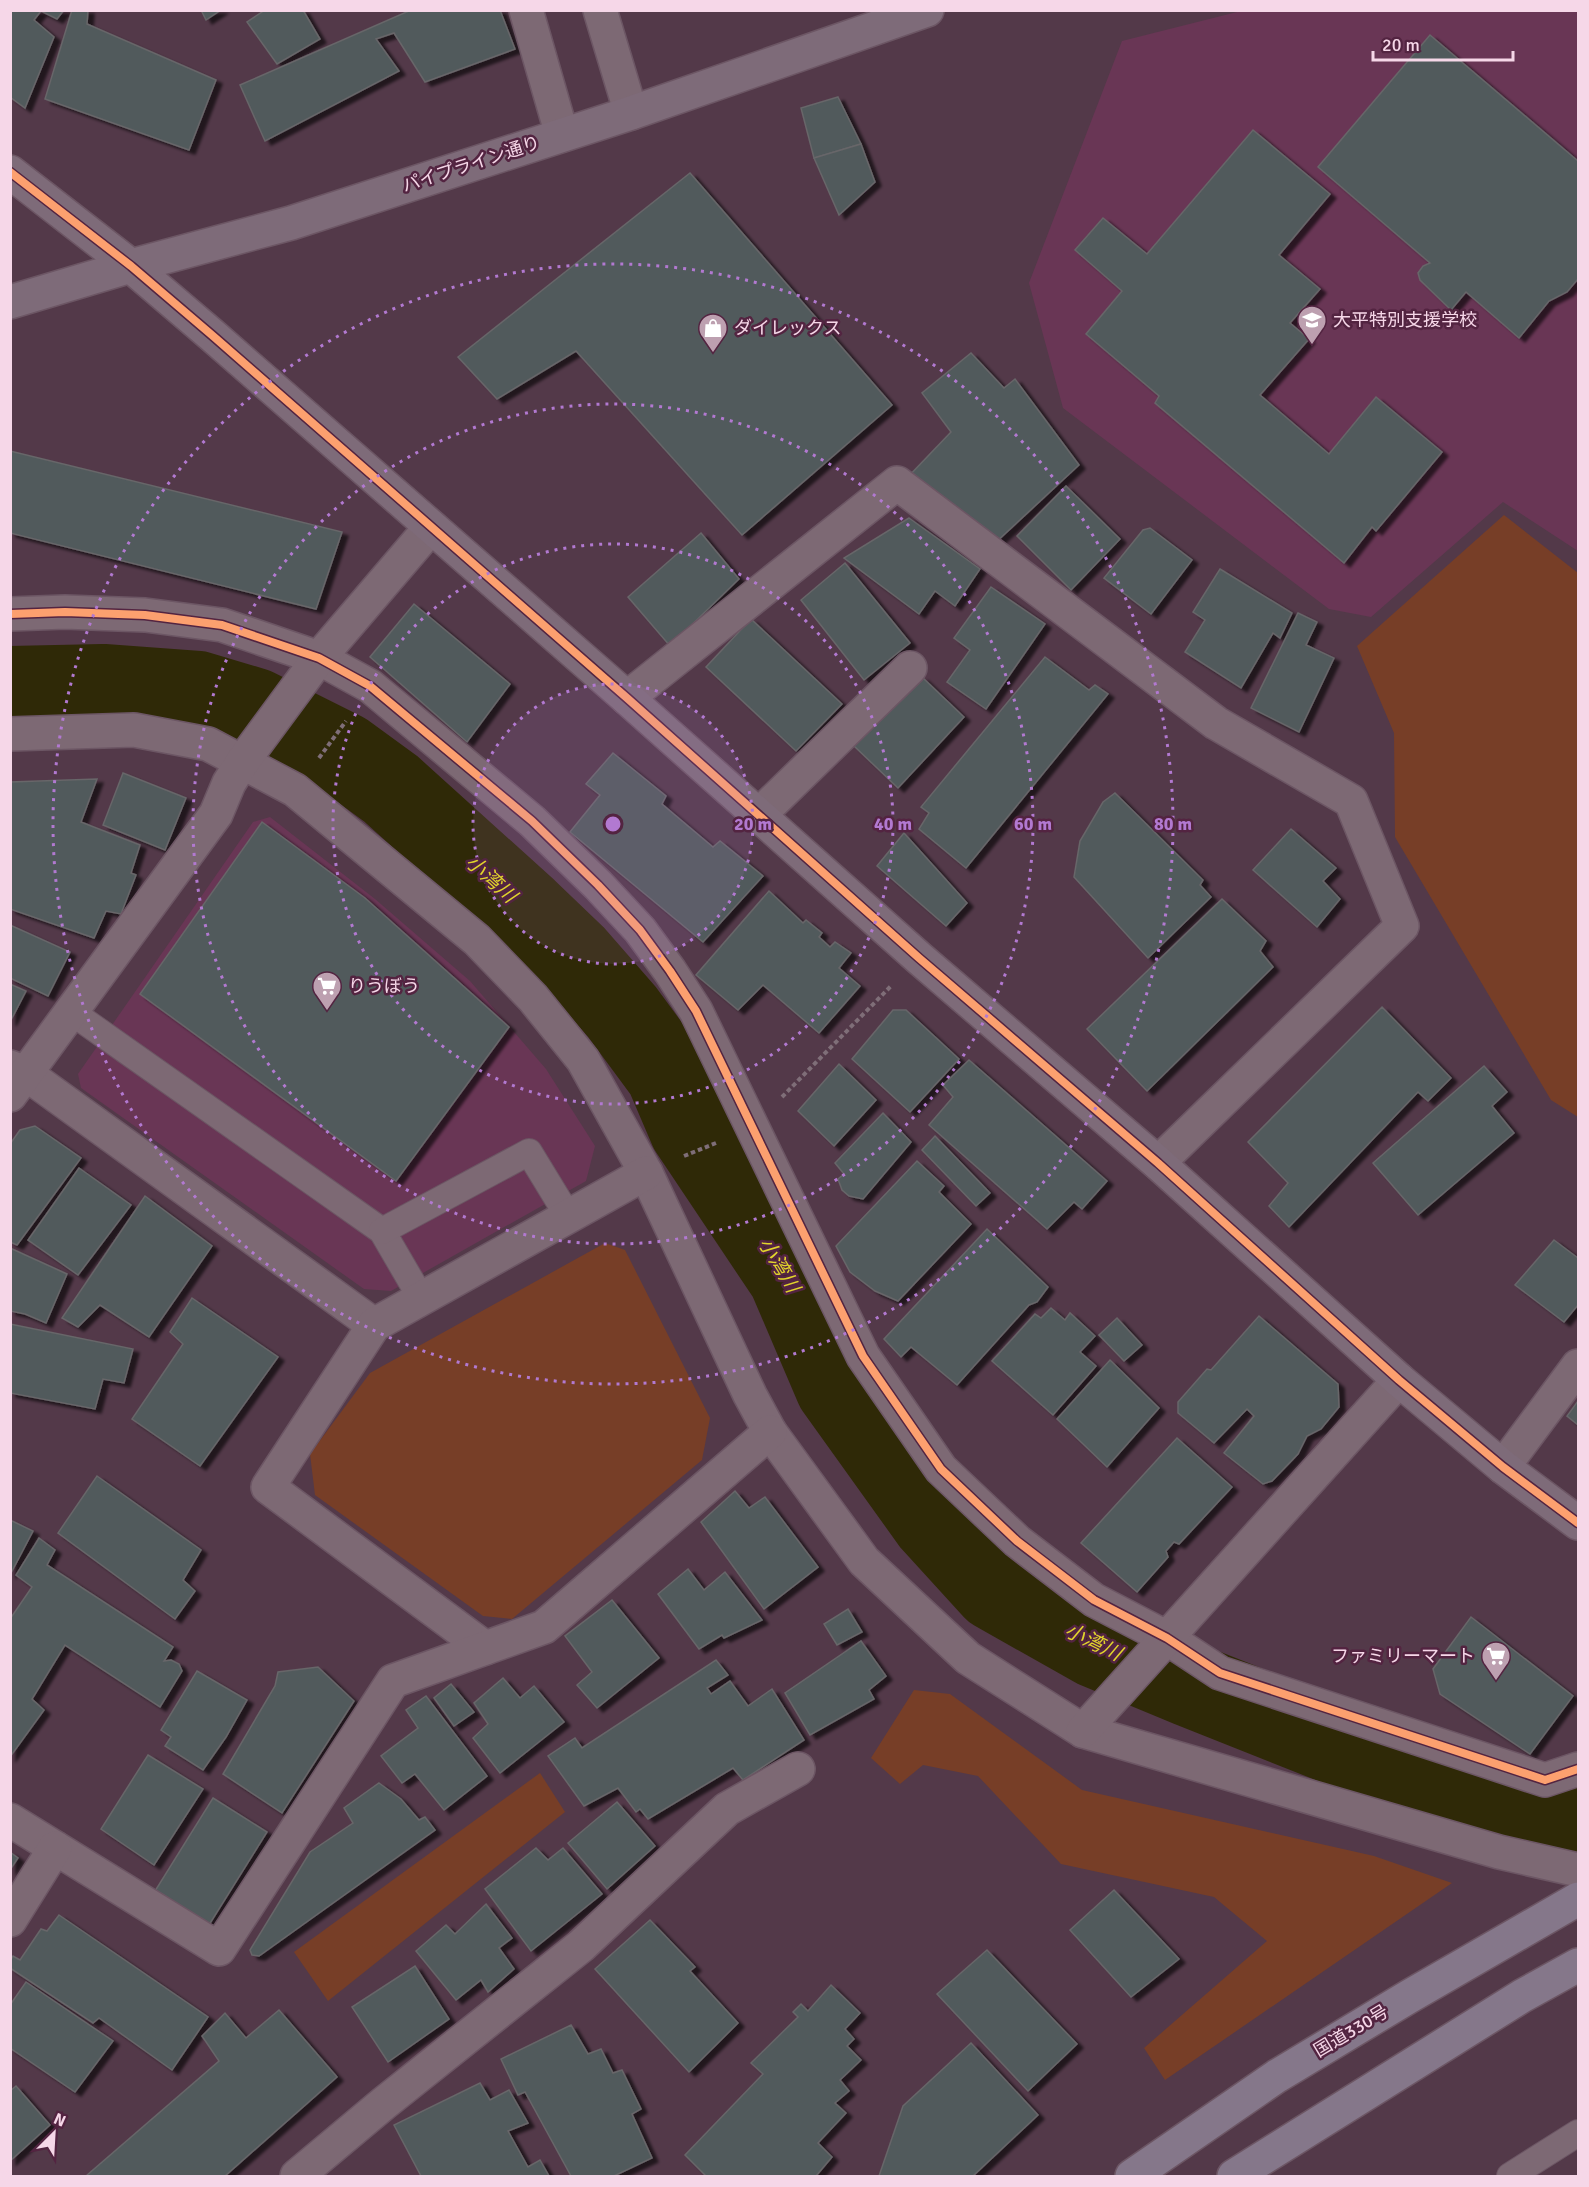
<svg xmlns="http://www.w3.org/2000/svg" width="1589" height="2187" font-family="Signika,'Noto Sans JP',sans-serif">
<style>
.built{fill:#693655}
.green{fill:#773e27}
.lines{fill:none;stroke-linecap:round;stroke-linejoin:round}
.river{stroke:#2f2907;stroke-width:84}
.building{fill:#515a5c;stroke:#676669;stroke-width:1.5;filter:url(#shadow)}
.lane-casing{stroke:#6c5664;stroke-width:28}
.street-casing{stroke:#6c5664;stroke-width:36}
.secondary-casing{stroke:#6c5664;stroke-width:36}
.highway-casing{stroke:#6c5664;stroke-width:36}
.path{stroke:#7f6e78;stroke-width:4;stroke-dasharray:4.5 3;stroke-linecap:butt}
.lane{stroke:#7d6974;stroke-width:26}
.street{stroke:#7d6974;stroke-width:33}
.secondary{stroke:#7e6b79;stroke-width:33}
.highway{stroke:#85778a;stroke-width:33}
.cycleway-casing{stroke:#532441;stroke-width:11}
.cycleway{stroke:#fca06f;stroke-width:8}
.ring{fill:none;stroke:#b279d1;stroke-width:3;stroke-dasharray:3 6}
.labels{text-anchor:middle;dominant-baseline:central;stroke-width:5;stroke-linejoin:round;paint-order:stroke}
.street-label{font-size:18px;fill:#f6d7e8;stroke:#532441}
.poi-label{font-size:18px;fill:#f6d7e8;stroke:#532441;text-anchor:start}
.water-label{font-size:20px;font-style:italic;fill:#e1d42c;stroke:#532441}
.centre{fill:#b279d1;stroke:#532441;stroke-width:3}
.ring-label{font-size:18px;text-anchor:middle;font-weight:bold;fill:#b279d1;stroke:#532441;stroke-width:5;stroke-linejoin:round;paint-order:stroke}
</style>
<defs>
<filter id="shadow"><feDropShadow dx="6" dy="4" stdDeviation="1.5" flood-color="#0009"/></filter>
</defs>
<rect width="100%" height="100%" fill="#533949"/>
<g class="built">
<path d="M1241,11H1578V551L1503,502L1371,617L1329,609L1063,408L1029,283L1122,41Z"/>
<path d="M270,817L375,899L470,981L546,1069L595,1146L586,1181L391,1291L364,1289L81,1088L78,1074L253,822Z"/>
</g>
<g class="green">
<path d="M1504,515L1578,573V1117L1551,1100L1395,837L1394,733L1357,646Z"/>
<path d="M605,1243L625,1250L710,1418L702,1460L512,1619L483,1616L315,1495L310,1454L370,1373Z"/>
<path d="M914,1690L950,1694L1082,1790L1374,1856L1452,1883L1165,2080L1144,2048L1267,1941L1214,1897L1061,1864L978,1776L923,1765L900,1784L871,1758Z"/>
<path d="M540,1773L565,1812L328,2001L294,1952Z"/>
</g>
<g class="lines">
<path class="river" d="M10,688L103,686L198,693L255,710L343,754L391,789L526,911L574,957L622,1012L667,1073L691,1129L790,1277L837,1387L933,1521L995,1589L1096,1646L1190,1685L1510,1812L1578,1828"/>
</g>
<g class="building">
<path d="M10,10H64L57,19L41,11L34,20L54,37L25,108L10,97Z"/>
<path d="M72,10H88L87,24L216,80L189,150L45,99Z"/>
<path d="M201,10H221L206,20Z"/>
<path d="M265,10H303L320,39L277,64L247,22Z"/>
<path d="M411,10H500L515,49L425,82L394,33L376,39L399,71L265,141L240,85Z"/>
<path d="M1430,35L1578,161V279L1567,292L1549,301L1519,338L1466,292L1451,310L1420,280L1418,273L1423,266L1430,263L1318,167Z"/>
<path d="M838,97L861,144L814,158L801,108Z"/>
<path d="M1253,130L1330,194L1279,255L1320,289L1290,323L1309,339L1260,395L1329,454L1376,397L1442,452L1376,531L1372,527L1344,563L1155,403L1159,396L1086,334L1122,291L1075,250L1103,218L1147,254Z"/>
<path d="M861,144L875,182L839,215L814,158Z"/>
<path d="M690,173L892,405L742,535L576,351L497,399L458,357Z"/>
<path d="M971,353L1004,388L1015,379L1079,465L994,544L907,478L951,432L922,393Z"/>
<path d="M10,451L342,532L316,609L10,533Z"/>
<path d="M1066,486L1120,539L1071,590L1017,536Z"/>
<path d="M909,518L980,569L955,606L935,591L919,614L844,558Z"/>
<path d="M1150,528L1192,560L1151,614L1104,578L1143,530Z"/>
<path d="M701,533L739,579L670,646L628,597Z"/>
<path d="M845,563L910,643L864,680L801,600Z"/>
<path d="M1220,569L1292,613L1280,638L1273,633L1241,688L1185,652L1205,620L1193,612Z"/>
<path d="M991,587L1045,624L986,709L947,682L970,650L954,638Z"/>
<path d="M414,604L510,684L467,742L370,657Z"/>
<path d="M1298,613L1317,622L1306,645L1334,658L1299,732L1251,708Z"/>
<path d="M751,619L842,704L796,751L706,667Z"/>
<path d="M1045,657L1089,690L1095,685L1108,694L966,868L919,829L929,813L921,807Z"/>
<path d="M922,677L964,717L898,788L854,746Z"/>
<path d="M613,753L666,796L662,804L713,847L720,841L763,876L703,942L570,832L600,795L586,784Z"/>
<path d="M123,773L186,798L165,850L103,825Z"/>
<path d="M97,779L81,822L140,845L131,873L136,875L121,914L106,911L94,938L10,909V782Z"/>
<path d="M1115,793L1203,880L1200,885L1211,897L1148,958L1074,877L1080,841L1103,802Z"/>
<path d="M262,822L365,898L509,1027L396,1181L140,994Z"/>
<path d="M1291,829L1336,868L1323,881L1340,899L1317,927L1253,870Z"/>
<path d="M904,833L967,903L946,926L877,866Z"/>
<path d="M769,891L803,923L806,920L822,933L819,937L830,947L835,942L851,953L839,968L860,986L819,1033L763,985L738,1010L696,975Z"/>
<path d="M1222,899L1266,941L1260,951L1273,967L1147,1091L1087,1029Z"/>
<path d="M10,925L70,952L48,996L10,978Z"/>
<path d="M10,984L26,991L10,1022Z"/>
<path d="M1382,1007L1451,1078L1428,1101L1418,1092L1289,1227L1269,1206L1288,1183L1248,1142Z"/>
<path d="M893,1010H906L959,1059L910,1112L852,1059Z"/>
<path d="M969,1060L1107,1181L1082,1209L1074,1202L1047,1229L929,1125L953,1097L943,1085Z"/>
<path d="M839,1064L876,1100L834,1146L798,1111Z"/>
<path d="M1484,1066L1507,1092L1492,1106L1514,1133L1418,1215L1373,1163Z"/>
<path d="M883,1113L911,1142L863,1199L849,1196L842,1190L838,1179L844,1174L835,1163Z"/>
<path d="M35,1126L81,1158L17,1245L10,1242V1144L20,1130Z"/>
<path d="M935,1136L990,1193L976,1206L922,1150Z"/>
<path d="M917,1161L944,1186L939,1192L971,1224L898,1301L875,1291L850,1272L836,1246Z"/>
<path d="M79,1168L131,1205L78,1275L28,1240Z"/>
<path d="M145,1196L212,1246L149,1337L100,1305L78,1327L62,1318Z"/>
<path d="M987,1229L1048,1287L1037,1302L1029,1305L957,1385L911,1347L901,1357L884,1339Z"/>
<path d="M1554,1240L1578,1258V1305L1564,1322L1515,1285Z"/>
<path d="M10,1248L67,1274L46,1323L25,1314L10,1311Z"/>
<path d="M192,1298L278,1357L200,1466L132,1419L183,1344L170,1332Z"/>
<path d="M1051,1308L1065,1320L1070,1313L1095,1336L1080,1352L1096,1366L1053,1415L992,1361L1035,1314L1041,1318Z"/>
<path d="M1259,1316L1338,1384L1339,1407L1321,1429L1307,1436L1298,1454L1272,1481L1263,1484L1224,1453L1254,1416L1247,1409L1214,1443L1178,1413V1402L1207,1369L1211,1370Z"/>
<path d="M1117,1318L1142,1345L1124,1361L1099,1335Z"/>
<path d="M10,1324L133,1349L124,1383L103,1379L95,1409L10,1393Z"/>
<path d="M1110,1360L1159,1408L1107,1467L1057,1419Z"/>
<path d="M1578,1401V1425L1567,1416Z"/>
<path d="M1177,1438L1232,1487L1179,1544L1174,1542L1166,1551L1168,1557L1137,1592L1081,1543Z"/>
<path d="M97,1476L201,1550L183,1580L195,1591L175,1619L58,1533Z"/>
<path d="M735,1491L749,1508L765,1497L818,1567L764,1609L701,1522Z"/>
<path d="M10,1520L33,1531L10,1575Z"/>
<path d="M39,1538L55,1550L47,1565L173,1647L164,1661L171,1660L179,1664L182,1671L160,1707L65,1645L32,1699L44,1710L10,1757V1619L32,1587L16,1575Z"/>
<path d="M688,1569L704,1590L725,1572L762,1620L724,1638L722,1635L699,1649L658,1594Z"/>
<path d="M612,1600L659,1658L597,1708L577,1685L592,1672L565,1636Z"/>
<path d="M848,1609L862,1632L837,1645L824,1624Z"/>
<path d="M1471,1617L1573,1696L1530,1754L1440,1694L1433,1669Z"/>
<path d="M861,1641L886,1676L869,1690L874,1699L810,1735L785,1693Z"/>
<path d="M716,1660L728,1675L707,1688L711,1694L730,1681L748,1706L772,1689L804,1740L743,1780L733,1768L648,1819L640,1809L636,1812L618,1788L584,1806L548,1756L575,1738L582,1748Z"/>
<path d="M318,1667L354,1701L282,1813L223,1774L275,1686L278,1672Z"/>
<path d="M197,1671L247,1700L226,1737L203,1770L165,1746L171,1737L161,1730Z"/>
<path d="M503,1678L520,1698L534,1686L564,1722L500,1773L473,1738L488,1724L474,1703Z"/>
<path d="M451,1684L474,1712L454,1726L434,1698Z"/>
<path d="M426,1696L487,1776L444,1810L415,1774L402,1783L381,1756L418,1728L406,1710Z"/>
<path d="M148,1755L203,1789L154,1865L101,1829Z"/>
<path d="M379,1783L401,1799L419,1820L425,1817L435,1830L259,1956L252,1955L250,1950L310,1852L353,1823L344,1808Z"/>
<path d="M213,1798L267,1832L209,1925L155,1891Z"/>
<path d="M617,1802L655,1846L607,1889L568,1843Z"/>
<path d="M536,1848L548,1860L563,1848L602,1894L531,1951L485,1889Z"/>
<path d="M10,1852L18,1858L10,1870Z"/>
<path d="M1114,1890L1179,1959L1131,1997L1070,1930Z"/>
<path d="M486,1904L512,1938L499,1948L514,1969L488,1992L481,1980L456,2000L416,1951L446,1925L455,1934Z"/>
<path d="M59,1915L208,2017L172,2070L99,2018L93,2023L10,1968V1961L13,1956L20,1960L41,1929L47,1931Z"/>
<path d="M650,1920L695,1967L690,1971L738,2023L689,2072L595,1969Z"/>
<path d="M987,1950L1077,2044L1028,2091L937,1994Z"/>
<path d="M415,1966L449,2019L388,2062L352,2007Z"/>
<path d="M26,1982L113,2041L75,2092L10,2048V2005Z"/>
<path d="M831,1985L860,2013L845,2029L854,2039L847,2046L861,2060L840,2080L849,2091L835,2103L846,2113L818,2143L832,2157L816,2176H706L685,2155L763,2074L751,2063L798,2017L793,2012L801,2004L808,2011Z"/>
<path d="M279,2010L337,2077L225,2176H86L219,2061L202,2036L225,2013L246,2038Z"/>
<path d="M571,2025L588,2054L601,2049L613,2073L622,2070L641,2109L632,2114L652,2158L614,2176H571L525,2092L518,2095L501,2059Z"/>
<path d="M971,2043L1038,2115L973,2176H879L903,2106Z"/>
<path d="M480,2083L490,2100L509,2090L528,2123L508,2131L528,2167L540,2160L549,2176H421L394,2125Z"/>
<path d="M16,2086L50,2125L10,2161V2091Z"/>
</g>
<g class="lines">
<g class="lane-casing">
<g id="lane">
<path d="M70,1011L382,1231L421,1298"/>
<path d="M382,1231L529,1152L568,1216"/>
<path d="M1510,2176L1578,2133"/>
</g>
</g>
<g class="street-casing">
<g id="street">
<path d="M526,10L562,135"/>
<path d="M600,10L631,113"/>
<path d="M10,614L65,612L145,615L222,625L319,658L370,686L532,821L598,885L640,930L670,971L696,1011L863,1356L941,1469L1017,1541L1094,1600L1167,1638L1220,1673L1545,1780L1578,1769"/>
<path d="M627,698L897,483L1216,723L1351,801L1402,926L1158,1163"/>
<path d="M10,734L134,730L208,744L295,790L477,940L533,998L583,1060L646,1173L750,1395L770,1432L864,1561L968,1658L1083,1731L1499,1852L1578,1870"/>
<path d="M759,815L910,668"/>
<path d="M10,1067L25,1073L374,1325"/>
<path d="M10,1095L216,814L229,783L243,761L319,658L431,527"/>
<path d="M1503,1467L1578,1366"/>
<path d="M485,1648L268,1487L374,1325L646,1173"/>
<path d="M1083,1731L1399,1380"/>
<path d="M10,1820L219,1949L393,1681L544,1627L770,1432"/>
<path d="M10,1920L55,1848"/>
<path d="M297,2176L383,2104L581,1946L727,1809L798,1769"/>
</g>
</g>
<g class="secondary-casing">
<g id="secondary">
<path d="M10,172L131,266L213,336L627,698L919,958L1158,1163L1399,1380L1503,1467L1578,1523"/>
<path d="M10,302L131,266L291,223L631,113L927,10"/>
</g>
</g>
<g class="highway-casing">
<g id="highway">
<path d="M1132,2176L1277,2076L1410,1996L1578,1899"/>
<path d="M1234,2176L1522,1996L1578,1965"/>
</g>
</g>
<g class="path">
<path d="M319,758L346,721"/>
<path d="M782,1097L891,986"/>
<path d="M684,1156L716,1143"/>
</g>
<use href="#lane" class="lane"/>
<use href="#street" class="street"/>
<use href="#secondary" class="secondary"/>
<use href="#highway" class="highway"/>
<g class="cycleway-casing">
<g id="cycleway">
<path d="M10,172L131,266L213,336L627,698L919,958L1158,1163L1399,1380L1503,1467L1578,1523"/>
<path d="M10,614L65,612L145,615L222,625L319,658L370,686L532,821L598,885L640,930L670,971L696,1011L863,1356L941,1469L1017,1541L1094,1600L1167,1638L1220,1673L1545,1780L1578,1769"/>
</g>
</g>
<use href="#cycleway" class="cycleway"/>
</g>
<circle cx="613" cy="824" r="140" fill="#b279d1" fill-opacity=".12"/>
<g class="ring">
<circle cx="613" cy="824" r="140"/>
<circle cx="613" cy="824" r="280"/>
<circle cx="613" cy="824" r="420"/>
<circle cx="613" cy="824" r="560"/>
</g>
<defs>
<g id="school-pin" transform="scale(1.5)"><path d="M0 17L-7.5 6A9.5 9.5 0 1 1 7.5 6Z" fill="#bda0b0" stroke="#532441"/><path d="M0-5L7-2L0 1L-7-2ZM-4 1L0 2.5L4 1V4Q0 6-4 4Z" fill="#fff"/></g>
<g id="shop-pin" transform="scale(1.5)"><path d="M0 17L-7.5 6A9.5 9.5 0 1 1 7.5 6Z" fill="#bda0b0" stroke="#532441"/><path d="M-5-2.5h2.3a2.7 3.5 0 0 1 5.4 0H5L5.5 6h-11ZM-1.5-2.5h3a1.5 2.3 0 0 0-3 0Z" fill="#fff"/></g>
<g id="supermarket-pin" transform="scale(1.5)"><path d="M0 17L-7.5 6A9.5 9.5 0 1 1 7.5 6Z" fill="#bda0b0" stroke="#532441"/><path d="M-6-5.5h2.5l.6 2H6L4.5 2H-2.5L-4.4-4H-6ZM-1.5 3.2a1.3 1.3 0 1 0 .1 0ZM3 3.2a1.3 1.3 0 1 0 .1 0Z" fill="#fff"/></g>
</defs>
<g fill-rule="evenodd">
<use href="#school-pin" x="1312" y="320"/>
<use href="#shop-pin" x="713" y="328"/>
<use href="#supermarket-pin" x="327" y="986"/>
<use href="#supermarket-pin" x="1496" y="1656"/>
</g>
<g class="labels">
<g class="street-label">
<text transform="translate(471 164) rotate(-18)">パイプライン通り</text>
<text transform="translate(1351 2031) rotate(-31)">国道330号</text>
</g>
<g class="poi-label">
<text x="1333" y="320">大平特別支援学校</text>
<text x="734" y="328">ダイレックス</text>
<text x="348" y="986">りうぼう</text>
<text x="1475" y="1656" text-anchor="end">ファミリーマート</text>
</g>
<g class="water-label">
<text transform="translate(491 879) rotate(42)">小湾川</text>
<text transform="translate(779 1265) rotate(59)">小湾川</text>
<text transform="translate(1093 1642) rotate(26)">小湾川</text>
</g>
</g>
<circle cx="613" cy="824" r="9" class="centre"/>
<g class="ring-label">
<text x="753" y="830">20 m</text>
<text x="893" y="830">40 m</text>
<text x="1033" y="830">60 m</text>
<text x="1173" y="830">80 m</text>
</g>
<rect width="1589" height="2187" fill="none" stroke="#f6d7e8" stroke-width="24"/>
<g transform="translate(54 2133) rotate(24)" stroke="#532441" stroke-width="4.5" paint-order="stroke">
<path d="M0-4.5L10 22L0 15L-10 22Z" fill="#f6d7e8"/>
<text y="-9" font-size="16" font-weight="bold" text-anchor="middle" fill="#f6d7e8">N</text>
</g>
<path d="M1373 51v9h140v-9" fill="none" stroke="#f6d7e8" stroke-width="3"/>
<text x="1382" y="51" font-size="18" fill="#f6d7e8" stroke="#532441" stroke-width="4.5" paint-order="stroke">20 m</text>
</svg>
